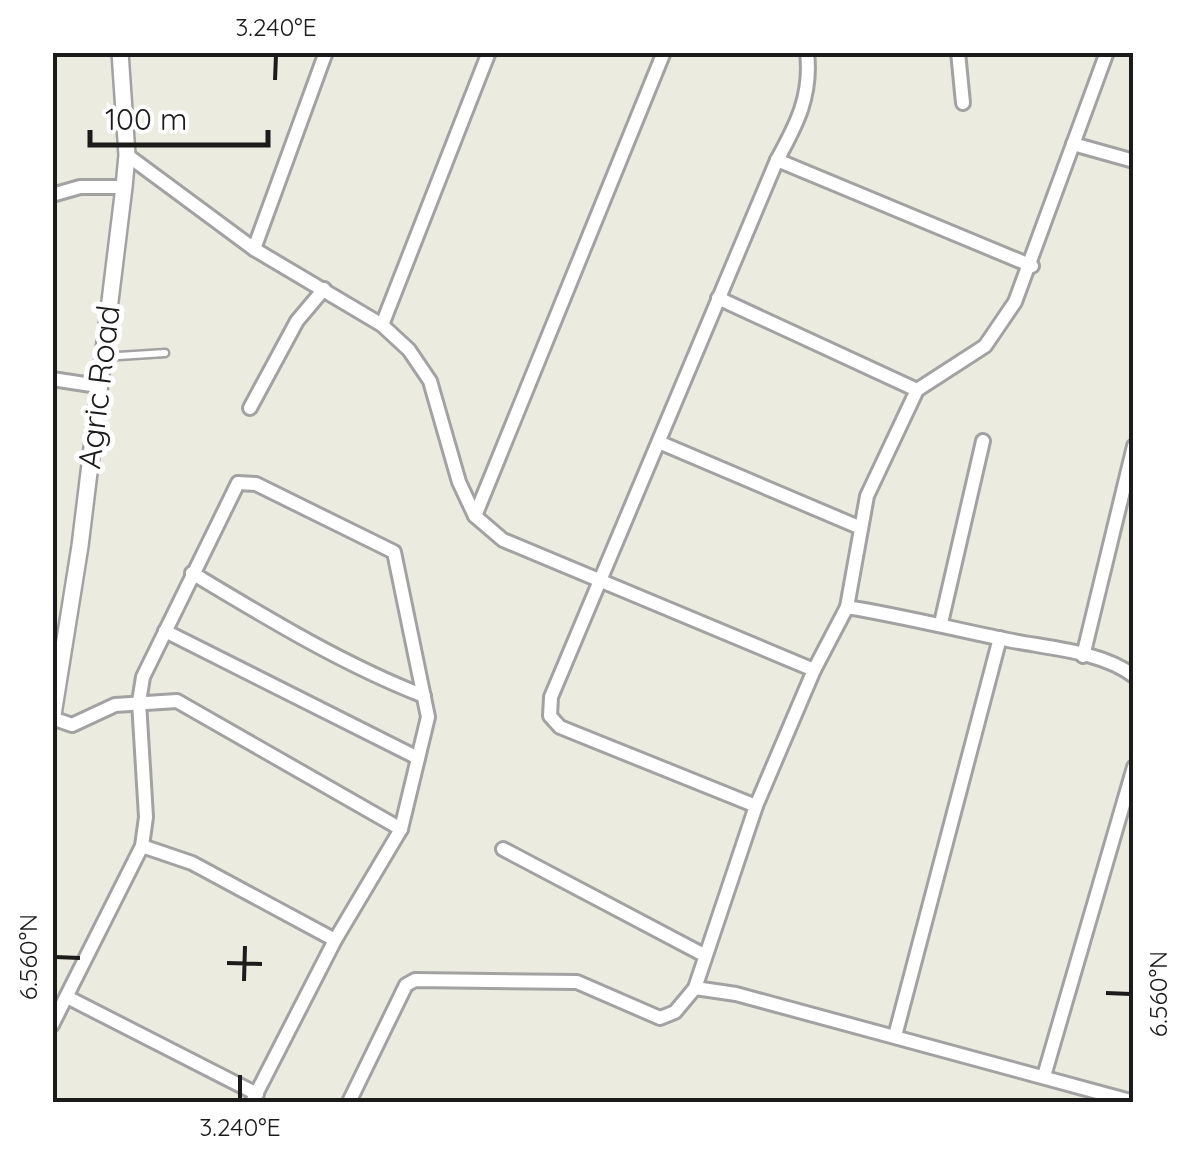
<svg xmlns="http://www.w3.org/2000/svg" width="1186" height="1155" font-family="Quicksand,sans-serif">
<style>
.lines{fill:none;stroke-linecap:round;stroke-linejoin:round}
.service-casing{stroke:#a2a2a2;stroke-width:11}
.minor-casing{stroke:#a2a2a2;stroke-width:18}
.tertiary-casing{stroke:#a2a2a2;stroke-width:20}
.service{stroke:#fff;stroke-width:6}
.minor{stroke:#fff;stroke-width:12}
.tertiary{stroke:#fff;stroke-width:15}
.ticks{fill:none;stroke:#1b1b1b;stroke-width:4}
.labels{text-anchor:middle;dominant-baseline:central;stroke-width:10;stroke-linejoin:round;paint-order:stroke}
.street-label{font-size:32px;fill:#1b1b1b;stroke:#fff}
.neatline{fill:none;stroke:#1b1b1b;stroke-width:4}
.ticks-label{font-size:25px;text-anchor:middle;fill:#1b1b1b}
</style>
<rect width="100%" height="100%" fill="#ecebe0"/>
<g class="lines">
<g class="service-casing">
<path id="service" d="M103,357L165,353"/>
</g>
<g class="minor-casing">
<g id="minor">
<path d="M958,52L963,103"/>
<path d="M1073,144L1134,161"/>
<path d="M127,155L254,249L382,325L409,350L430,381L459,482L475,516L503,540L814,670L847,607C902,616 954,629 1008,640C1047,648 1101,651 1134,676"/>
<path d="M777,160L1032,266"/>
<path d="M52,195L80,187H124"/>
<path d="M254,249L326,52"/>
<path d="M718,298L917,390"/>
<path d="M382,325L489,52"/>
<path d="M52,379L98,386"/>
<path d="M250,408L297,321L324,289"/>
<path d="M661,443L861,528"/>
<path d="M475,516L664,52"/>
<path d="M192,573C267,618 342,664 424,696"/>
<path d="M847,607L867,496L917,390L985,346L1015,302L1107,52"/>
<path d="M941,623L983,441"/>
<path d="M165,631L418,758"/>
<path d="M1083,656L1134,446"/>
<path d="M52,718L72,725L115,705L177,701L401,829"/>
<path d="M756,806L560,727L550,716L551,697L777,160C797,124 812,95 807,52"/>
<path d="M142,846L192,863L335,940"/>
<path d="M503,849L704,955"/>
<path d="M695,988L736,994L1134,1102"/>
<path d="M67,997L257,1094"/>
<path d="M52,1025L142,846L146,817L139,702L143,677L238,483L256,484L394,552L428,717L401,829L335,940L252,1102"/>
<path d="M895,1036L1000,638"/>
<path d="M1044,1076L1134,767"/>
<path d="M349,1102L406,985L415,980L577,982L660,1018L675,1012L695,988L756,806L814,670"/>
</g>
</g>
<g class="tertiary-casing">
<path id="tertiary" d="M52,721L80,546L124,187L127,155L120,52"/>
</g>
<use href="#service" class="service"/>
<use href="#minor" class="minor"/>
<use href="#tertiary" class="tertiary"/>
</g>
<path class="ticks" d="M275,80L276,55M55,957L80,958M227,963L262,964M244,981L245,946M1106,993L1131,994M240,1100V1075"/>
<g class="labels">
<g class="street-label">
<text transform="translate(98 387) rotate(-83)">Agric Road</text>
</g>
</g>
<rect width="1186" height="1155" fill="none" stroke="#ffffff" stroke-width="110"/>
<path d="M90 130v15h178v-15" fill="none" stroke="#1b1b1b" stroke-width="5"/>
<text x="105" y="130" font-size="30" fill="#1b1b1b" stroke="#ffffff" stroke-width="8" paint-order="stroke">100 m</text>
<rect x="55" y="55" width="1076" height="1045" class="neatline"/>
<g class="ticks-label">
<text x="276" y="36">3.240°E</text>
<text transform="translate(28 957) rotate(-90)" y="9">6.560°N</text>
<text transform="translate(1158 994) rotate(-90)" y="9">6.560°N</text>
<text x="240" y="1136">3.240°E</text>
</g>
</svg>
